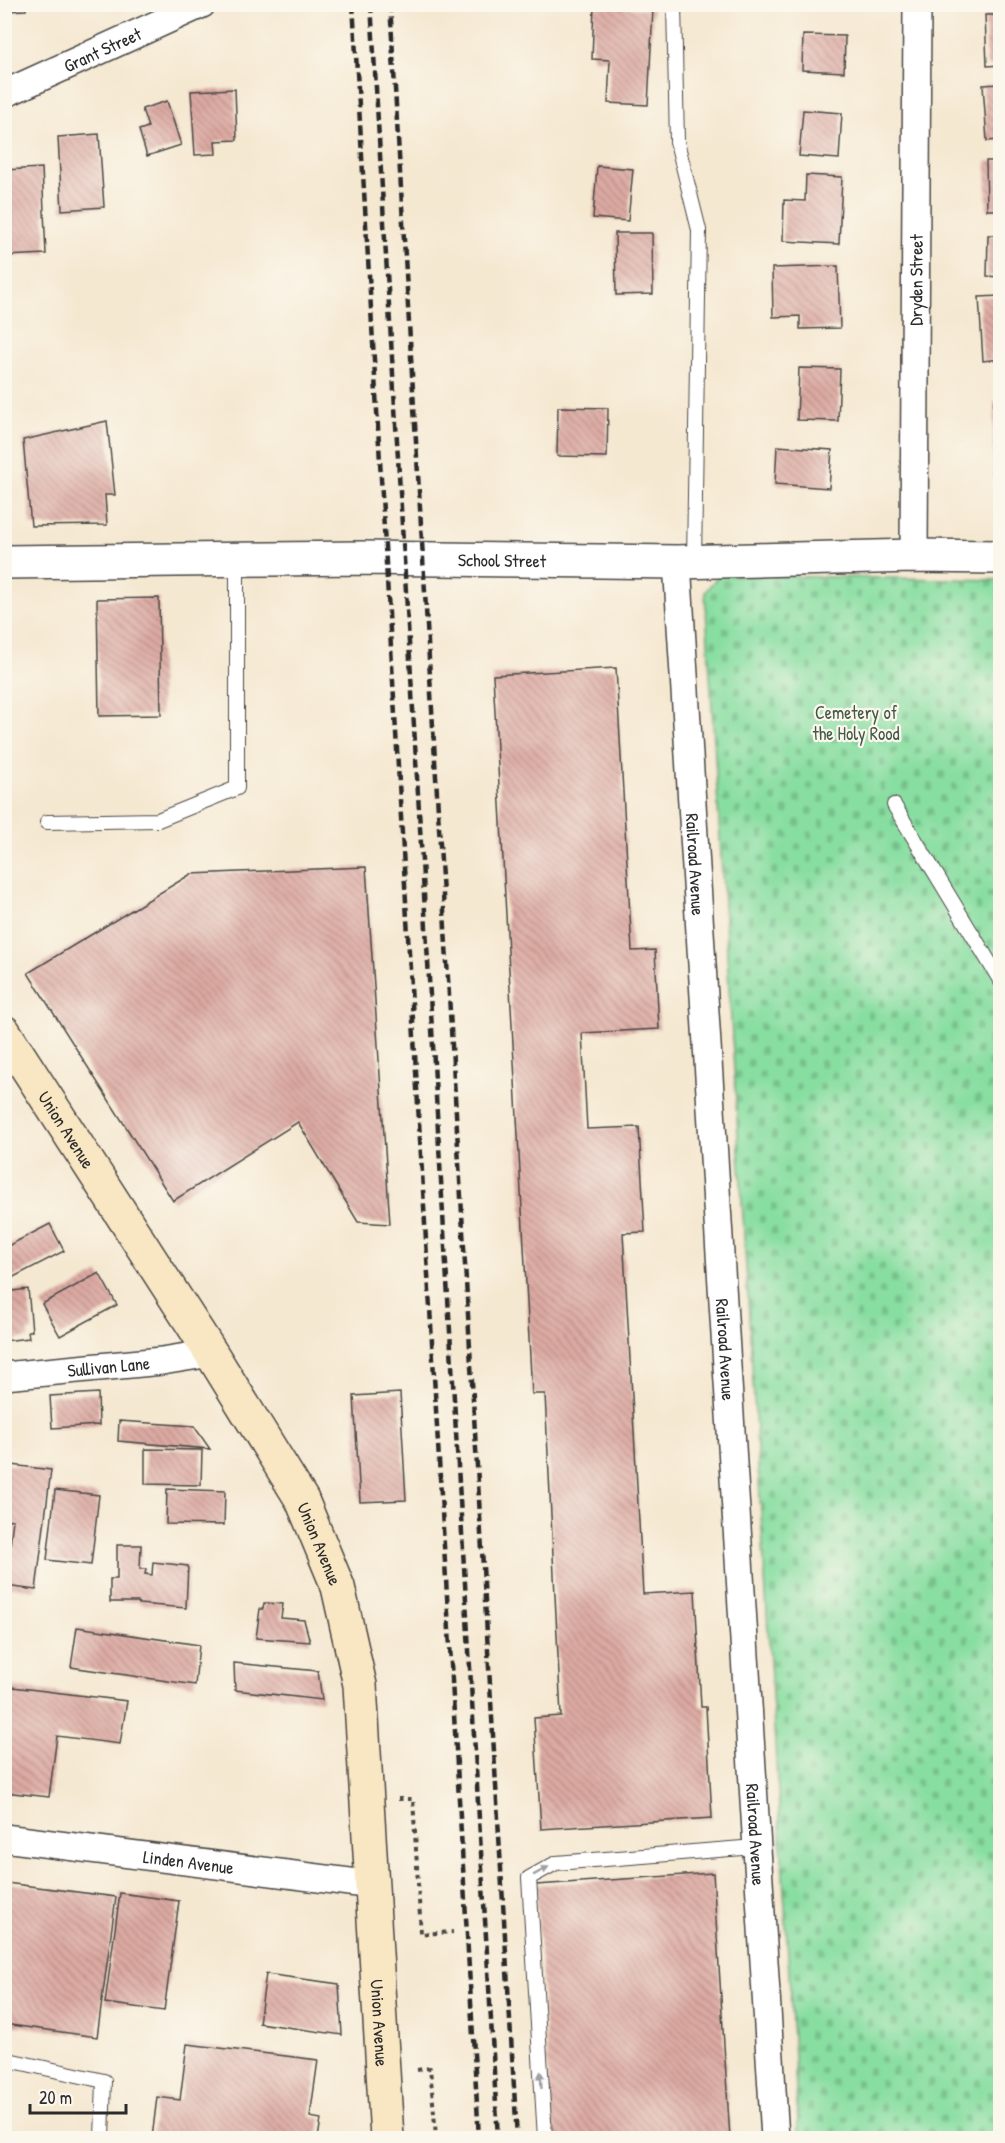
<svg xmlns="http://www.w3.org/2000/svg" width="1005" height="2143" font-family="'Patrick Hand',sans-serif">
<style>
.cemetery{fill:url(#cemetery-stones);stroke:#5a8466;stroke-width:1.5}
.building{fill:url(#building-back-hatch)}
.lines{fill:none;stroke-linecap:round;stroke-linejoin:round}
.service-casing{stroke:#494744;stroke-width:16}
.minor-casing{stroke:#494744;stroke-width:30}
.tertiary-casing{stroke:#494744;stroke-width:36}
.secondary-casing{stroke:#494744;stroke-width:36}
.path{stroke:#494744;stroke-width:4;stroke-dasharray:4.5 4.5;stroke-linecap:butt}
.service{stroke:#fff;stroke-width:14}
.minor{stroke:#fff;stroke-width:27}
.tertiary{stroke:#fff;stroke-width:33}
.secondary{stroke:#f9e7c3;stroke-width:33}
.rail{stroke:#2b2b2b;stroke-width:4.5;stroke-dasharray:9 4.5;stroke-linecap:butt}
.oneway{fill:#a0a0a0}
.labels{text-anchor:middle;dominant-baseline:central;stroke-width:4.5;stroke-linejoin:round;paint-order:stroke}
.street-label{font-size:18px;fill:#2b2b2b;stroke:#fbf7ec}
.park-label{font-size:18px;fill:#425848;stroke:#fbf7ec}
</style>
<defs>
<pattern id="cemetery-stones" width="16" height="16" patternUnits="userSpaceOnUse" patternTransform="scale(1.5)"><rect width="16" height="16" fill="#88dea1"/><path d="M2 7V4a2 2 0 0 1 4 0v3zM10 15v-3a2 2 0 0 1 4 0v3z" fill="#76bf8b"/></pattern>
<pattern id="building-back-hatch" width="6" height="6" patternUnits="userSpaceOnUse" patternTransform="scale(1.5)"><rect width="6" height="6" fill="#ddaaa3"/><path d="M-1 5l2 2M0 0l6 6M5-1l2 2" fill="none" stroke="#b38b85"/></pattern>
</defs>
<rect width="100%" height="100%" fill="#fbf7ec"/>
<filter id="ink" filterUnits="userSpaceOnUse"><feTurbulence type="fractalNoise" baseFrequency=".0167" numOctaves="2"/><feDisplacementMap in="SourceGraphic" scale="12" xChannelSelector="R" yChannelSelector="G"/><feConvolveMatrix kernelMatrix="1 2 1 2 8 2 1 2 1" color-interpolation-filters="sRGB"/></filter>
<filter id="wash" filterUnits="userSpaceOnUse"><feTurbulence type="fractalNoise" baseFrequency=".008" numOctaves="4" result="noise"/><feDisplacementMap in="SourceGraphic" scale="24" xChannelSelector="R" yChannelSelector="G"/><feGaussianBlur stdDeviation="1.35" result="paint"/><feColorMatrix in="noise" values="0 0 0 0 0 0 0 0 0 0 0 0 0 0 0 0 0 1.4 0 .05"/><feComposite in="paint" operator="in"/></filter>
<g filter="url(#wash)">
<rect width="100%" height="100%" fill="#f5e8d1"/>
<path class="cemetery" d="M719,575L1000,580V2138H799L705,592Z"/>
<g id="blocks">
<g class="building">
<path d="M4,4H26V10L4,11Z"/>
<path d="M594,6L653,9L648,105L608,103L610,60L592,59Z"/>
<path d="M985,15H1000V65L987,66Z"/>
<path d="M803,35L845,36L844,72L802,70Z"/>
<path d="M1000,84V140L987,141L983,85Z"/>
<path d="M235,89L237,140L215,141L216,154L195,155L191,91Z"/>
<path d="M167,101L181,145L147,156L139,130L148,127L142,109Z"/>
<path d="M803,110L842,113L839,159L799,156Z"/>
<path d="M99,134L104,207L62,210L58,137Z"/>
<path d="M986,161H1000V210H987Z"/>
<path d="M597,166L633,169L628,221L593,218Z"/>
<path d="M42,168L46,254L6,256L4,170Z"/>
<path d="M806,175L842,177L839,244L783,241L784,200L805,201Z"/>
<path d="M615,233H652L653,294L616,295Z"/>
<path d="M988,235H1000V277L987,276Z"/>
<path d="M838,266L840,328L800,329V316L773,317L772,268Z"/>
<path d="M1000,296V359L983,361L979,297Z"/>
<path d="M799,368L840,369L838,421L797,420Z"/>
<path d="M994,401H1000V479H993Z"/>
<path d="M558,407L608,408L607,457L557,456Z"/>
<path d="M107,421L115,495H105L107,525L31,526L23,440Z"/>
<path d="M777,446L832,450L829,488L775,484Z"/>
<path d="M159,598L161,715L99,716L97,599Z"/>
<path d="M616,668L632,951L655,950L659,1029L582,1033L587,1129L639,1127L645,1232L623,1233L643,1594L695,1591L701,1707H706L712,1818L541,1829L534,1718L561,1716L545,1394H532L493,675Z"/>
<path d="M366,867L390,1224L358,1222L298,1122L173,1201L28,973L191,874Z"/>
<path d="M50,1224L64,1251L4,1282V1264L7,1263L4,1248Z"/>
<path d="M99,1273L117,1305L60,1336L42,1304Z"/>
<path d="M28,1289L32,1331H28L29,1338L4,1341L5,1292Z"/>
<path d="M98,1393L99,1425L52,1428L50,1396Z"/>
<path d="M400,1393L406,1500L360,1502L354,1396Z"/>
<path d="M119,1421L194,1426L210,1449L118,1441Z"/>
<path d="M145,1449L202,1450L201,1485L145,1484Z"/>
<path d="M4,1464L51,1470L36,1590L5,1586L13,1520L4,1519Z"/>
<path d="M167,1489L225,1491L224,1525L166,1524Z"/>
<path d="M55,1490L99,1495L91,1565L47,1560Z"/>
<path d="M117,1545H141L140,1569H146L145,1574L152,1575L153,1562L188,1566L186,1608L139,1604L138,1602H110V1579H117Z"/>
<path d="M264,1603L283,1604L281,1618L304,1620L310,1642L256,1638L260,1609H263Z"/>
<path d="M77,1627L199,1645L195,1685L71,1667Z"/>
<path d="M234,1663L318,1671L322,1700L235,1690Z"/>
<path d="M4,1686L127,1701L120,1744L57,1736L49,1797L4,1792Z"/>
<path d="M713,1873L730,2138H552L536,1885Z"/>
<path d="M6,1883L116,1897L97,2037L4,2024Z"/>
<path d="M120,1893L179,1901L164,2011L105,2003Z"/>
<path d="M266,1974L339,1984L342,2035L259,2023Z"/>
<path d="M187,2044L318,2060L310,2117L321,2119L318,2138H152L157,2097L180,2100Z"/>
</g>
</g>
</g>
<g filter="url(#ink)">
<use href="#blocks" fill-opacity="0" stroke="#494744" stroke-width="1.5"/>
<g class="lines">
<g class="service-casing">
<g id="service">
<path d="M674,4L677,142L699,230L694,562"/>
<path d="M894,805L1000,980"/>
<path d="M47,822L158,820L237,788V558"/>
<path d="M4,2059L104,2081L102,2138"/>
<path d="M545,2138L529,1878L556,1863L755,1847"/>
</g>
</g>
<g class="minor-casing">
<g id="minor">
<path id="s1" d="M4,94L202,4"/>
<path id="s2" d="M914,556L917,4"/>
<path id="s3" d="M677,562L775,2138"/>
<path id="s4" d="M4,1376L162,1361L211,1353"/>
<path id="s5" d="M4,1838L373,1885"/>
</g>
</g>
<g class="tertiary-casing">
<g id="tertiary">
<path id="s6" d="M4,562L361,558L677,562L914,556L1000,557"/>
</g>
</g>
<g class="secondary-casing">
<g id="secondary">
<path id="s7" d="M4,1032L211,1353L302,1500L338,1587L360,1685L387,2138"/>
</g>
</g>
<g class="path">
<path d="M398,1799H413L421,1934L453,1932"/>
<path d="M417,2070L430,2068L436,2136L448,2135V2138"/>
</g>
<use href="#service" class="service"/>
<use href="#minor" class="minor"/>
<use href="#tertiary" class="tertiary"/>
<use href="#secondary" class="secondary"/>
<g class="rail">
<path d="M353,4L479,2138"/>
<path d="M371,4L498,2138"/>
<path d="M390,4L517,2138"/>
</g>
</g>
<defs><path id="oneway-solid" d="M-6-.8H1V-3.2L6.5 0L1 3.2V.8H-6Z" transform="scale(1.5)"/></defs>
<g class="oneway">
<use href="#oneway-solid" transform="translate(541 1871) rotate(-29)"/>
<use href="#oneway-solid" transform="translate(541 2080) rotate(-93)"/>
</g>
</g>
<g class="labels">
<g class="street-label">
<text stroke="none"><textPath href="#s1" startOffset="108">Grant Street</textPath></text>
<text stroke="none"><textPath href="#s2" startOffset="276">Dryden Street</textPath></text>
<text stroke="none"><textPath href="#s6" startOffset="498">School Street</textPath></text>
<text stroke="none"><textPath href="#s3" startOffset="303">Railroad Avenue</textPath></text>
<text stroke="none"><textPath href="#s7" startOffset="116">Union Avenue</textPath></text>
<text stroke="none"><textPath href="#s3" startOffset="789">Railroad Avenue</textPath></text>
<text stroke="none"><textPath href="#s4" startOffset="105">Sullivan Lane</textPath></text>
<text stroke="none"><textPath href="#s7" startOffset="602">Union Avenue</textPath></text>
<text stroke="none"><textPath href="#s3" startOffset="1275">Railroad Avenue</textPath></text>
<text stroke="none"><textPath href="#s5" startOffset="186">Linden Avenue</textPath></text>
<text stroke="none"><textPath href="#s7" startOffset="1088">Union Avenue</textPath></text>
</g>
<g class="park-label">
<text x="856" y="712">Cemetery of<tspan x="856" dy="21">the Holy Rood</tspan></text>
</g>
</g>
<rect width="1005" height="2143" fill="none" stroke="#fbf7ec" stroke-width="24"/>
<path d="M30 2104v9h96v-9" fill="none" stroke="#2b2b2b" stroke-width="3"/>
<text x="39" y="2104" font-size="18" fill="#2b2b2b" stroke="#fbf7ec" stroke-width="4.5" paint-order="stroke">20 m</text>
</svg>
